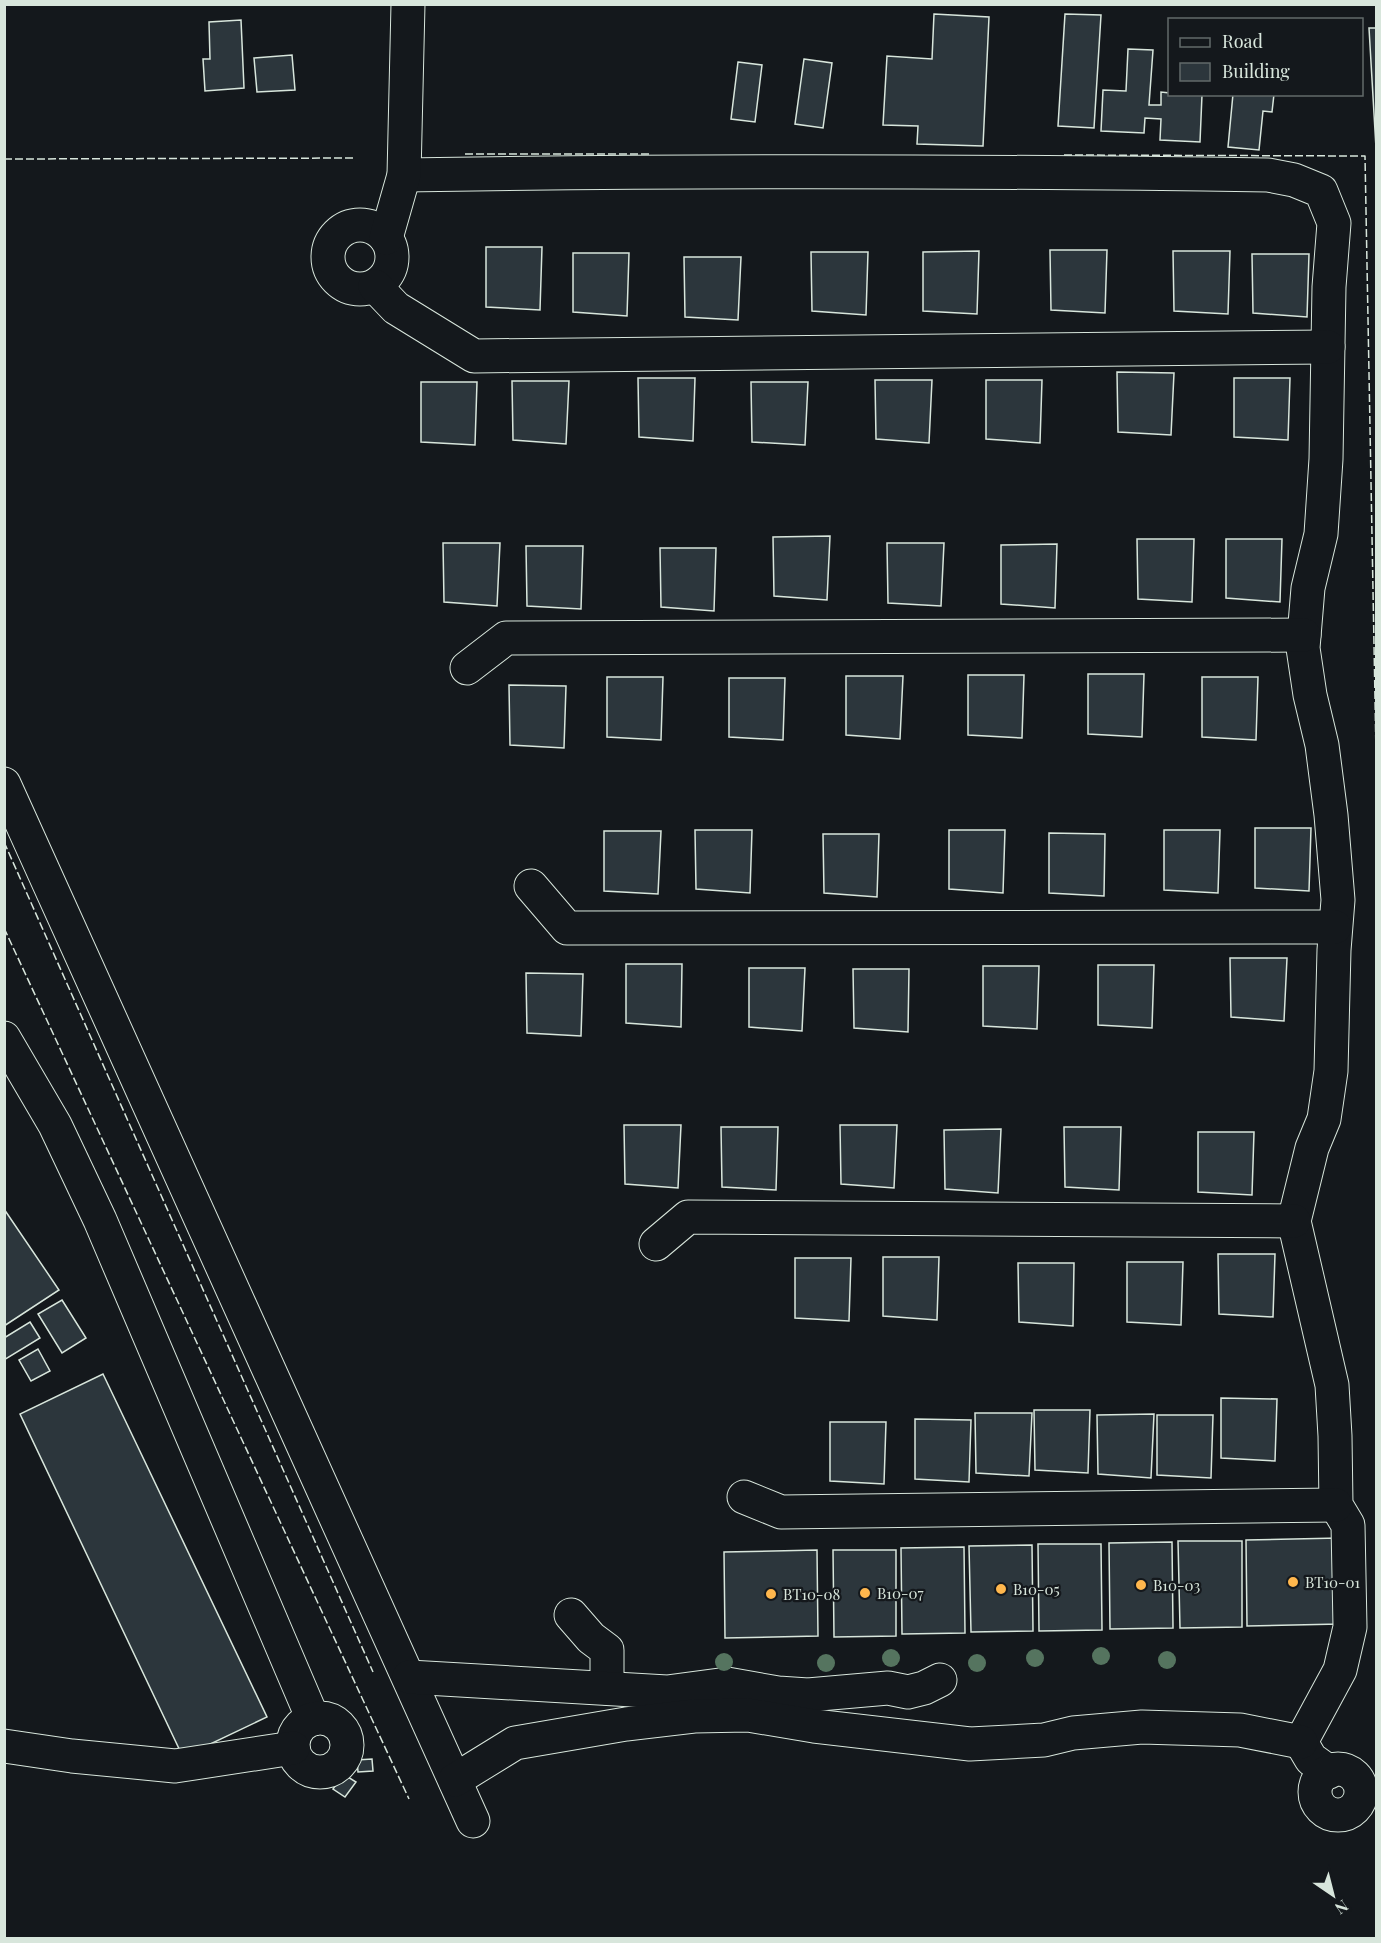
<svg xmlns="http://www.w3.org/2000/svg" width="1381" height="1943" font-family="'Playfair Display',serif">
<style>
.building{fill:#2c363c;stroke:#d8e6dc;stroke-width:1.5}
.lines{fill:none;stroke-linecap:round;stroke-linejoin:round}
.minor-casing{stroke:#d8e6dc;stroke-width:35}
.minor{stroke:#14181c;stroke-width:33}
.fence{stroke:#d8e6dc;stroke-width:1.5;stroke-dasharray:8 3;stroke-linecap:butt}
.tree{fill:#55745f}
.poi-dot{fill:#ffb74d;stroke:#14181c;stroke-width:2}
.labels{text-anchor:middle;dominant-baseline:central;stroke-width:4.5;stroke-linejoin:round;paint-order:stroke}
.poi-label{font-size:15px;fill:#d8e6dc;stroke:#14181c;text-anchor:start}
</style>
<rect width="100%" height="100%" fill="#14181c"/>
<g class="building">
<path d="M934,14L989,17L983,146L917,144L918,126L883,125L887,56L932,59Z"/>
<path d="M1065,14L1101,15L1094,128L1058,126Z"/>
<path d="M241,20L244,88L205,91L203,59H210L209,22Z"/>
<path d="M1369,28H1376V148Z"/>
<path d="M1128,49L1153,50L1149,105H1161V92L1170,93V94L1202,95L1200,142L1160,140L1161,119L1145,118L1144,133L1101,131L1103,90L1126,91Z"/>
<path d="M292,55L295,90L257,92L254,58Z"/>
<path d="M804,59L832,63L823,128L795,124Z"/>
<path d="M738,62L762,65L755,122L731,119Z"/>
<path d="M1233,94H1274L1272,112L1263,111L1259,150L1228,147Z"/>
<path d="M486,247H542L540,310L486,307Z"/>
<path d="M1050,250H1107L1105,313L1051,310Z"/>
<path d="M979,251L977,314L923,311V252Z"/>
<path d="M1173,251H1230L1228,314L1174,311Z"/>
<path d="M811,252H868L866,315L812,311Z"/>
<path d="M573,253H629L627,316L573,312Z"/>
<path d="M1252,254H1309L1307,317L1253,313Z"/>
<path d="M684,257H741L738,320L685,317Z"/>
<path d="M1117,372L1174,373L1171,435L1118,432Z"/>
<path d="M638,378H695L693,441L639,437Z"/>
<path d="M1234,378H1290L1288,440L1234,437Z"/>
<path d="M875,380H932L929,443L876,439Z"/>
<path d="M986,380H1042L1040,443L986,439Z"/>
<path d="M512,381H569L566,444L513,440Z"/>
<path d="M421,382H477L475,445L421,442Z"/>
<path d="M751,382H808L805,445L752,442Z"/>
<path d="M830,536L827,600L774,596L773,537Z"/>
<path d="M1137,539H1194L1192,602L1138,599Z"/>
<path d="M1226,539H1282L1280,602L1226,598Z"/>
<path d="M443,543H500L497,606L444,602Z"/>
<path d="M887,543H944L941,606L888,603Z"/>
<path d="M1057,544L1055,608L1001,604V545Z"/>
<path d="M526,546H583L581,609L527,606Z"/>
<path d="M660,548H716L714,611L661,607Z"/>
<path d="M1088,674H1144L1142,737L1088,734Z"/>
<path d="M968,675H1024L1022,738L968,735Z"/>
<path d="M846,676H903L900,739L846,735Z"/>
<path d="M607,677H663L661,740L607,737Z"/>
<path d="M1202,677H1258L1256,740L1202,737Z"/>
<path d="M729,678H785L783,740L729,737Z"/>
<path d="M509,685L566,686L564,748L510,745Z"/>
<path d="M1255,828H1311L1309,891L1255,888Z"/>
<path d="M695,830H752L750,893L696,889Z"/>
<path d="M949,830H1005L1003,893L949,889Z"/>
<path d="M1164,830H1220L1218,893L1164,890Z"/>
<path d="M604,831H661L658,894L604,891Z"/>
<path d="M1049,833L1105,834L1104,896L1049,893Z"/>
<path d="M823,834H879L877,897L824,893Z"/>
<path d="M1230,958H1287L1284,1021L1231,1017Z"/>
<path d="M626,964H682L681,1027L626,1023Z"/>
<path d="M1098,965H1154L1152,1028L1098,1025Z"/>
<path d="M983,966H1039L1037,1029L983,1026Z"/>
<path d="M749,968H805L802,1031L749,1027Z"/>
<path d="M853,969H909L908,1032L854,1028Z"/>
<path d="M526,973L583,974L581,1036L527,1033Z"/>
<path d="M624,1125H681L678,1188L625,1184Z"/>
<path d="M840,1125H897L894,1188L841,1184Z"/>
<path d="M721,1127H778L776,1190L722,1187Z"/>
<path d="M1064,1127H1121L1119,1190L1065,1187Z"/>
<path d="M1001,1129L998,1193L945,1189L944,1130Z"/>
<path d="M1198,1132H1254L1252,1195L1198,1192Z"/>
<path d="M4,1209L59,1290L4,1326Z"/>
<path d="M1218,1254H1275L1273,1317L1219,1314Z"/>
<path d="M883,1257H939L937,1320L883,1316Z"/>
<path d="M795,1258H851L849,1321L795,1318Z"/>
<path d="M1127,1262H1183L1181,1325L1127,1322Z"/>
<path d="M1018,1263H1074L1073,1326L1019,1322Z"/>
<path d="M62,1300L86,1338L62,1353L38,1314Z"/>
<path d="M30,1322L40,1338L4,1360V1338Z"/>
<path d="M38,1349L50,1371L31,1381L19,1360Z"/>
<path d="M103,1374L267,1717L183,1757L20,1414Z"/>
<path d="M1221,1398L1277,1399L1275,1461L1221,1458Z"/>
<path d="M1034,1410H1090L1088,1473L1035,1470Z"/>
<path d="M975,1413H1032L1029,1476L976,1473Z"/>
<path d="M1154,1414L1151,1478L1098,1474L1097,1415Z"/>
<path d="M1157,1415H1213L1211,1478L1157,1475Z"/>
<path d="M915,1419L971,1420L969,1482L915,1479Z"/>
<path d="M830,1422H886L884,1484L830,1481Z"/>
<path d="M1339,1538L1340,1624L1247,1626L1246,1540Z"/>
<path d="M1178,1541H1242V1627L1180,1628Z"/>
<path d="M1172,1542L1173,1628L1110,1629L1109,1543Z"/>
<path d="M1038,1544H1101L1102,1630L1039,1631Z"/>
<path d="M1032,1545L1033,1631L971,1632L969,1546Z"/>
<path d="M964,1547L965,1633L902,1634L901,1548Z"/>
<path d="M817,1550L818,1636L725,1638L724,1552Z"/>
<path d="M833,1550H896V1636L834,1637Z"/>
<path d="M372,1759L373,1771L358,1772L357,1760Z"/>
<path d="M343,1774L356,1782L345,1797L333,1789Z"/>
</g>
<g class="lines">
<g class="minor-casing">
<g id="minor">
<path d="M404,175C692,170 980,171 1268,175L1294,180L1321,191L1334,223L1329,287L1326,459L1321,534L1308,588L1303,648L1310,695L1322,745L1331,815L1338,900L1334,950L1331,1071L1324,1119L1312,1148L1294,1221L1332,1385L1335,1436L1336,1505L1348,1525L1350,1627L1340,1670L1301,1742L1311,1759L1329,1772"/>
<circle cx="360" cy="257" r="32"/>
<path d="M386,238L404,175L408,4"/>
<path d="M375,286L396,308L474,356L1328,347"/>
<path d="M467,668L506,638L1304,635"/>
<path d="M4,784L473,1821"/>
<path d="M531,886L567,928L1335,927"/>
<path d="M4,1038L55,1125L100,1220L313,1719"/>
<path d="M656,1244L688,1217L1294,1221"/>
<path d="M744,1497L781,1512L1336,1505"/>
<path d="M571,1615L591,1638L607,1650V1688"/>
<path d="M409,1677L667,1692L727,1684L778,1693L808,1695L888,1688L908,1692L924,1688L940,1680"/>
<circle cx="320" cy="1745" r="27"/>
<path d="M4,1746L72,1756L175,1766L293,1748"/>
<circle cx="1338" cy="1792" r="23"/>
<path d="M455,1780L515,1743L626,1724L694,1716L748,1715L814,1726L970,1744L1044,1740L1073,1733L1142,1727L1240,1730L1301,1742"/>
</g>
</g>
<use href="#minor" class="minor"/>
<g class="fence">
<path d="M465,154H650"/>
<path d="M1064,155L1365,156L1376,753"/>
<path d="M4,159L356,158"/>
<path d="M4,842L373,1672"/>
<path d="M4,928L409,1799"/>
</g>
</g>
<g class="tree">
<circle cx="1101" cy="1656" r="9"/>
<circle cx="891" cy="1658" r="9"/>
<circle cx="1035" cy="1658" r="9"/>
<circle cx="1167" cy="1660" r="9"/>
<circle cx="724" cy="1662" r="9"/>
<circle cx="826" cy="1663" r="9"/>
<circle cx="977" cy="1663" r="9"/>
</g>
<g class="poi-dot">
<circle cx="1293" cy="1582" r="6"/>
<circle cx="1141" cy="1585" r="6"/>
<circle cx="1001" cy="1589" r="6"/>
<circle cx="865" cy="1593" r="6"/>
<circle cx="771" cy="1594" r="6"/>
</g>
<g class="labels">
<g class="poi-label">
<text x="1305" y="1582">BT10-01</text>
<text x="1153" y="1585">B10-03</text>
<text x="1013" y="1589">B10-05</text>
<text x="877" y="1593">B10-07</text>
<text x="783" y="1594">BT10-08</text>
</g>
</g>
<rect width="1381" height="1943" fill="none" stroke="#d8e6dc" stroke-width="12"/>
<rect x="1168" y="18" width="195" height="78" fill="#14181c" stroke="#626a69" stroke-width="1.5"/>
<rect x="1180" y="38" width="30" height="9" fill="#14181c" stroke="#626a69" stroke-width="1.5"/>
<text x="1222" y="48" font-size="18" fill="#d8e6dc">Road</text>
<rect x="1180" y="63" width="30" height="18" fill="#2c363c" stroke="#626a69" stroke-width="1.5"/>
<text x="1222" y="78" font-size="18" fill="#d8e6dc">Building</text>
<g transform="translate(1333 1895) rotate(145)" stroke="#14181c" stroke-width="4.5" paint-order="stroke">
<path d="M0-4.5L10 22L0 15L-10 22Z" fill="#d8e6dc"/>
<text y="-9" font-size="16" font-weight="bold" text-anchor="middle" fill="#d8e6dc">N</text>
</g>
</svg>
